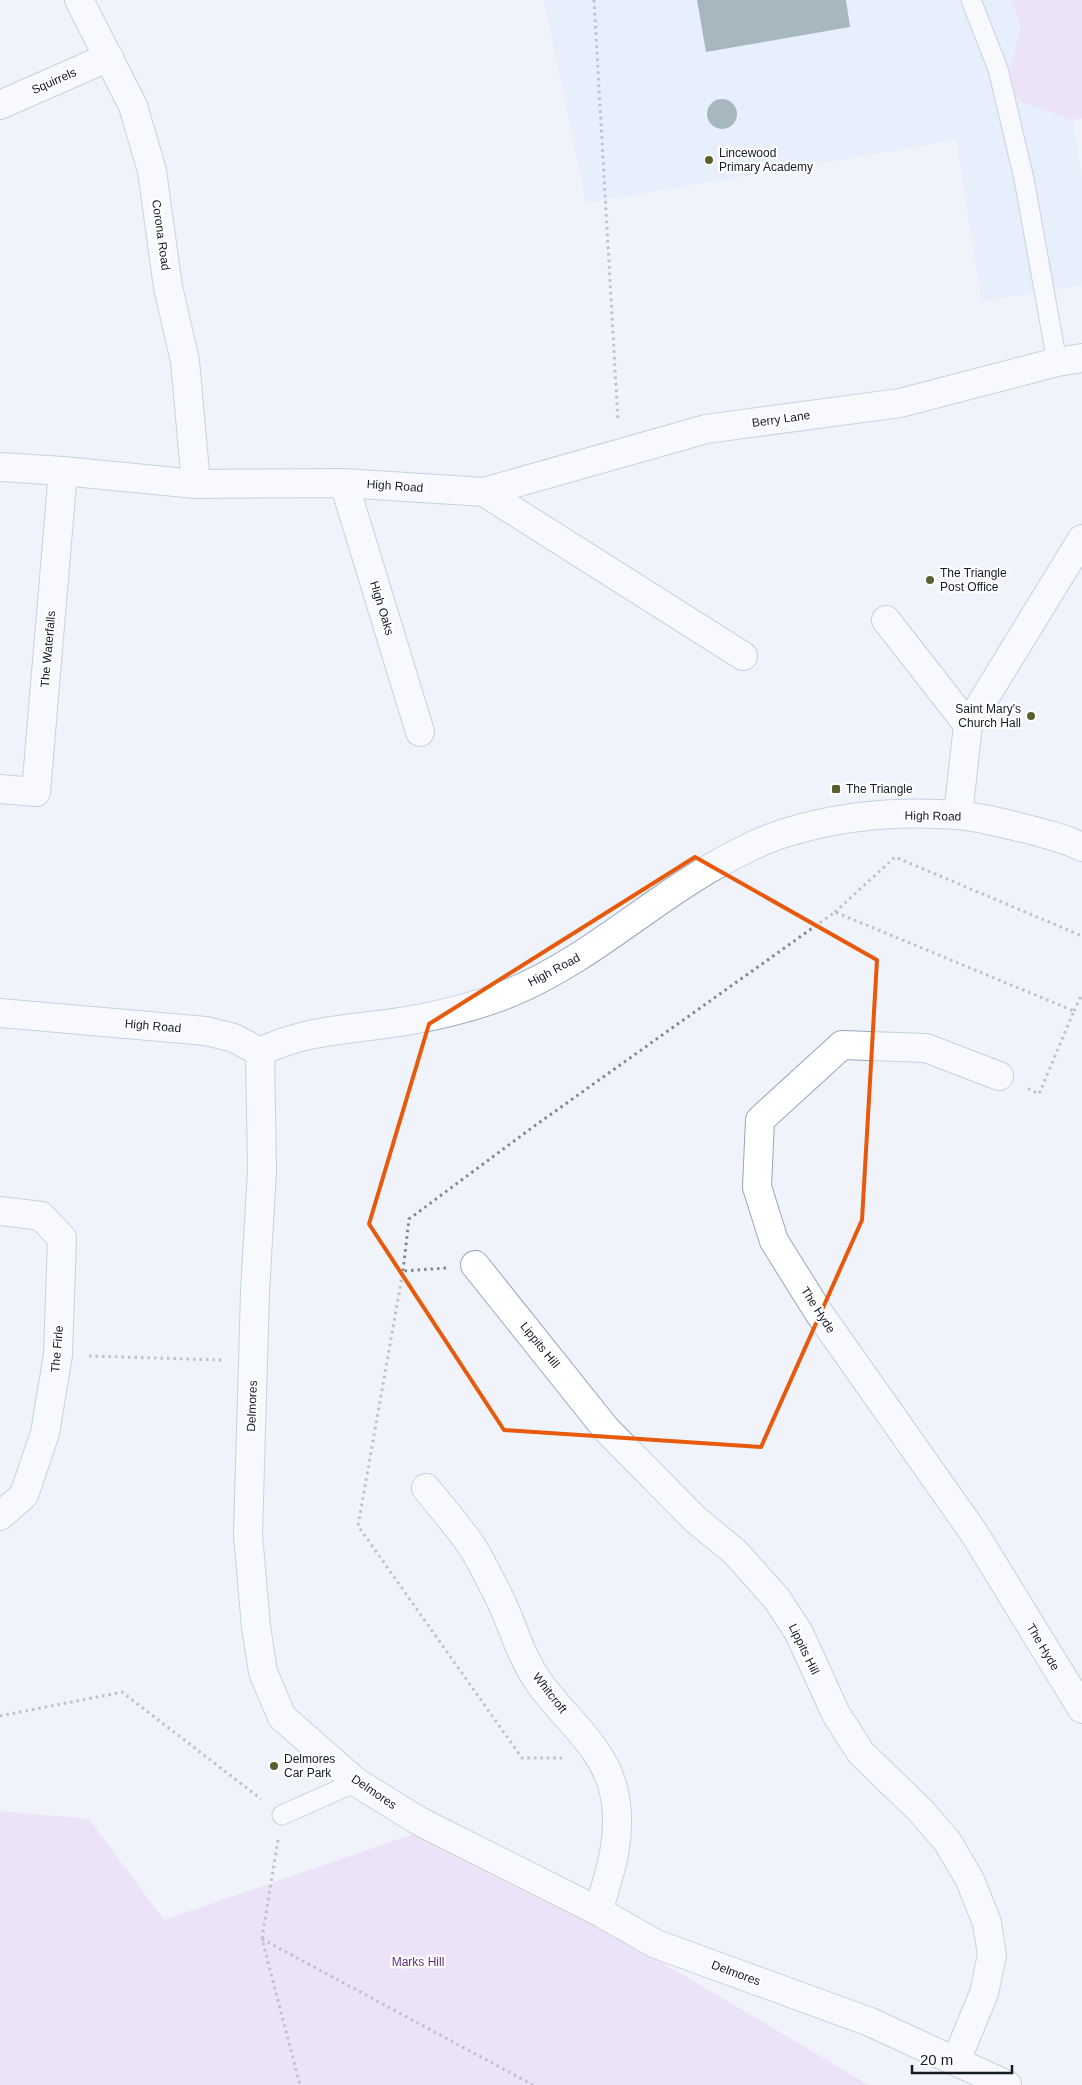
<svg xmlns="http://www.w3.org/2000/svg" width="1082" height="2085" font-family="Helvetica,sans-serif">
<style>
.built{fill:#d9e8fd}
.green{fill:#e8cff9}
.building{fill:#4d6d7b}
.lines{fill:none;stroke-linecap:round;stroke-linejoin:round}
.service-casing{stroke:#94a8c2;stroke-width:21}
.minor-casing{stroke:#94a8c2;stroke-width:30}
.tertiary-casing{stroke:#94a8c2;stroke-width:30}
.path{stroke:#81878f;stroke-width:3;stroke-dasharray:2.5 4;stroke-linecap:butt}
.service{stroke:#fff;stroke-width:19}
.minor{stroke:#fff;stroke-width:28}
.tertiary{stroke:#fff;stroke-width:28}
.marked{fill:none;stroke:#e8590c;stroke-width:4;stroke-linejoin:round}
.poi-dot{fill:#5b5f2d;stroke:#fff;stroke-width:2}
.labels{text-anchor:middle;dominant-baseline:central;stroke-width:4.5;stroke-linejoin:round;paint-order:stroke}
.street-label{font-size:12px;fill:#141b25;stroke:#fff}
.poi-label{font-size:12px;fill:#141b25;stroke:#fff;text-anchor:start}
.park-label{font-size:12px;fill:#652985;stroke:#fff}
</style>
<rect width="100%" height="100%" fill="#f0f4fa"/>
<path class="built" d="M544,0H1082V118L1073,120L1082,179V285L982,301L956,140L586,203Z"/>
<g class="green">
<path d="M1011,0H1082V118L1073,120L1004,96L1021,26Z"/>
<path d="M0,1811L89,1819L164,1920L434,1827L869,2085H0Z"/>
</g>
<g class="building">
<path d="M697,0H846L850,27L706,52Z"/>
<circle cx="722" cy="114" r="15"/>
</g>
<g class="lines">
<g class="service-casing">
<g id="service">
<path d="M971,0L998,69L1024,179L1057,362"/>
<path d="M282,1815L356,1782"/>
</g>
</g>
<g class="minor-casing">
<g id="minor">
<path d="M79,0L133,106L152,171L168,287L185,361L196,484"/>
<path d="M0,105L109,57"/>
<path d="M0,467L63,471L196,484L344,483L484,492L743,656"/>
<path d="M344,483L420,732"/>
<path d="M484,492L706,429L900,403L1057,362L1082,358"/>
<path d="M886,620L968,725"/>
<path d="M0,789L36,792L63,471"/>
<path d="M958,815L968,725L1082,539"/>
<path d="M260,1052L262,1171L255,1291L248,1535L256,1627L263,1672L282,1717L356,1782L419,1821L598,1911L656,1944L870,2022L1007,2085"/>
<path d="M999,1076L926,1048L842,1045L760,1120L757,1187L774,1241L819,1313L974,1533L1082,1709"/>
<path d="M0,1211L41,1216L62,1238L58,1355L45,1433L24,1495L0,1516"/>
<path d="M475,1265L606,1429L696,1520L735,1552L777,1599L799,1633L836,1714L861,1753L920,1810L947,1841L970,1880L987,1923L992,1955L984,1993L956,2061"/>
<path d="M426,1488C442,1508 459,1527 473,1548C482,1563 490,1579 498,1595C513,1624 518,1652 538,1681C562,1716 602,1745 613,1788C624,1831 611,1871 598,1911"/>
</g>
</g>
<g class="tertiary-casing">
<path id="tertiary" d="M0,1013L206,1031L234,1038L260,1052C310,1028 352,1030 406,1021C442,1015 478,1006 512,992C584,962 641,909 707,870C735,854 764,838 795,830C847,815 905,811 958,815C980,817 1002,823 1023,828C1043,833 1063,838 1082,847"/>
</g>
<g class="path">
<path d="M594,0L618,421"/>
<path d="M835,912L895,857L1082,936"/>
<path d="M1074,1011L1082,994"/>
<path d="M446,1268L403,1271L358,1526L522,1758H562"/>
<path d="M403,1271L409,1219L533,1127L835,912L1074,1011L1039,1094L1027,1088"/>
<path d="M89,1356L222,1360"/>
<path d="M0,1716L122,1692L261,1799"/>
<path d="M278,1840L262,1939L300,2085"/>
<path d="M262,1939L533,2085"/>
</g>
<use href="#service" class="service"/>
<use href="#minor" class="minor"/>
<use href="#tertiary" class="tertiary"/>
</g>
<path d="M0 0H1082V2085H0ZM695,857L877,960L862,1220L761,1447L504,1430L369,1224L429,1024Z" fill="#f0f4fa" fill-opacity=".55" fill-rule="evenodd"/>
<path class="marked" d="M695,857L877,960L862,1220L761,1447L504,1430L369,1224L429,1024Z"/>
<g class="poi-dot">
<circle cx="709" cy="160" r="5"/>
<circle cx="930" cy="580" r="5"/>
<circle cx="1031" cy="716" r="5"/>
<rect x="831" y="784" width="10" height="10" rx="2.5"/>
<circle cx="274" cy="1766" r="5"/>
</g>
<g class="labels">
<g class="street-label">
<text transform="translate(54 81) rotate(-24)">Squirrels</text>
<text transform="translate(161 235) rotate(82)">Corona Road</text>
<text transform="translate(781 419) rotate(-8)">Berry Lane</text>
<text transform="translate(395 486) rotate(4)">High Road</text>
<text transform="translate(382 608) rotate(73)">High Oaks</text>
<text transform="translate(48 649) rotate(-85)">The Waterfalls</text>
<text transform="translate(933 816) rotate(1)">High Road</text>
<text transform="translate(554 970) rotate(-28)">High Road</text>
<text transform="translate(153 1026) rotate(5)">High Road</text>
<text transform="translate(818 1310) rotate(57)">The Hyde</text>
<text transform="translate(540 1345) rotate(51)">Lippits Hill</text>
<text transform="translate(57 1349) rotate(-85)">The Firle</text>
<text transform="translate(252 1406) rotate(-88)">Delmores</text>
<text transform="translate(1043 1647) rotate(59)">The Hyde</text>
<text transform="translate(804 1649) rotate(64)">Lippits Hill</text>
<text transform="translate(550 1693) rotate(52)">Whitcroft</text>
<text transform="translate(374 1792) rotate(34)">Delmores</text>
<text transform="translate(736 1973) rotate(20)">Delmores</text>
</g>
<g class="poi-label">
<text x="719" y="153">Lincewood<tspan x="719" dy="14">Primary Academy</tspan></text>
<text x="940" y="573">The Triangle<tspan x="940" dy="14">Post Office</tspan></text>
<text x="1021" y="709" text-anchor="end">Saint Mary's<tspan x="1021" dy="14">Church Hall</tspan></text>
<text x="846" y="789">The Triangle</text>
<text x="284" y="1759">Delmores<tspan x="284" dy="14">Car Park</tspan></text>
</g>
<g class="park-label">
<text x="418" y="1962">Marks Hill</text>
</g>
</g>
<path d="M912 2065v8h100v-8" fill="none" stroke="#141b25" stroke-width="2.5"/>
<text x="920" y="2065" font-size="15" fill="#141b25" stroke="#ffffff" stroke-width="4" paint-order="stroke">20 m</text>
</svg>
